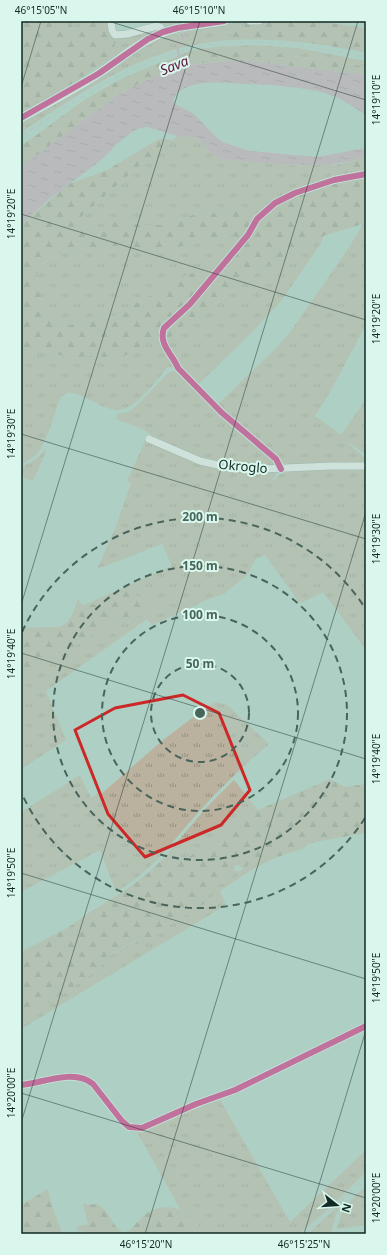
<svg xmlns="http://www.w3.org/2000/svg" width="387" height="1255" font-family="'Noto Sans',sans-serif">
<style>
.grass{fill:url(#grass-tufts)}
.forest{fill:url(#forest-firs);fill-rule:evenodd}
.water{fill:url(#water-ripples)}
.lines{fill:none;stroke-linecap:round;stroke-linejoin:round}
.stream{stroke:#c4a1b0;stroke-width:2}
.minor-casing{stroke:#839e95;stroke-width:8}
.tertiary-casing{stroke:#839e95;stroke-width:10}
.minor{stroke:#f3f8f6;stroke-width:7}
.tertiary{stroke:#f3f8f6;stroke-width:9}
.rail{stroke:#b7c1bd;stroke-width:2;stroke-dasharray:5 5;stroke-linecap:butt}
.cycleway-casing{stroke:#d9f7ec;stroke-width:8}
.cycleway{stroke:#d6006c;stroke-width:6}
.marked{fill:none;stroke:#cc2828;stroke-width:3;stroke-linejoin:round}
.ticks{fill:none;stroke:#112a23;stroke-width:1;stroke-opacity:0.45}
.ring{fill:none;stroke:#48645b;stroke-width:2;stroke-dasharray:7 5}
.labels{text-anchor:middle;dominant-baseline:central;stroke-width:4;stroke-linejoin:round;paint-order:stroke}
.street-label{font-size:13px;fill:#112a23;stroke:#d9f7ec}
.water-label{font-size:14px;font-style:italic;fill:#60153d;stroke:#d9f7ec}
.centre{fill:#48645b;stroke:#d9f7ec;stroke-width:2}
.ring-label{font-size:12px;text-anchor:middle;font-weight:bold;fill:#48645b;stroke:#d9f7ec;stroke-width:4;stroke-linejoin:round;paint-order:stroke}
.neatline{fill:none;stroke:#112a23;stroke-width:1.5}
.ticks-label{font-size:10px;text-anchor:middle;fill:#112a23}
</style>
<defs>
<pattern id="grass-tufts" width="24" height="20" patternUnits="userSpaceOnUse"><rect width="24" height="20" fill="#bab19e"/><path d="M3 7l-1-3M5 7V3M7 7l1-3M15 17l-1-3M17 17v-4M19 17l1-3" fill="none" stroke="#969080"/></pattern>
<pattern id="forest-firs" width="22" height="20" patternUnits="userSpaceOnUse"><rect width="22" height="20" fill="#bab19e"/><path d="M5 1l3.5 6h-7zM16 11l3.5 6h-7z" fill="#969080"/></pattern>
<pattern id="water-ripples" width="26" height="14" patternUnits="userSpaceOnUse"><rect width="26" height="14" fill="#c4a1b0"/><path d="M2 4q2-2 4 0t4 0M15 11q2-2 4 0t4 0" fill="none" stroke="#9e838f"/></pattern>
</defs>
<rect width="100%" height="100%" fill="#aecfc4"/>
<g class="grass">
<path d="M70,21H94L78,31H75Z"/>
<path d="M238,22L246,23L244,26L232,31L230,40C147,45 88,89 21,132V124L97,81L122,61L143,47L161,38L174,34Z"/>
<path d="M152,32V33L145,36L121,52L114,46L118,38Z"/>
<path d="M253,45L298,48L366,61V67L339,63L331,59H313L288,55L251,51L201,55L194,59L195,64L178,66L174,58C193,45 230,47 253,45Z"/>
<path d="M177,136L194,137L200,140L211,153L221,159L300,166L341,164V166L330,176L322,181H314L303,188L248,208L216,214L210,212L196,214L162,225H140L127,222L105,225L102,228L92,229L83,227L79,223L78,220L80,218L140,165L164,151L159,139L172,140Z"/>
<path d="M366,223V325L330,392L315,416L341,435L360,408L366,397V455L350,443L349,444L365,458L366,464L286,465L216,406L279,345L291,331L350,246L363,224Z"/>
<path d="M232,235L242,239L232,254L201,268L136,303L124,314L64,326L54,322L47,318L36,276L42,264L65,249L116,246L158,250L179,247L198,241Z"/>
<path d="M324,235L321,243L282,300L256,328L197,386L186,374L165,342L182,327L233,291L255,273Z"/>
<path d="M159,332L174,363L173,366L167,368L163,373C152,385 140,403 124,409C106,415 81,390 67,393C64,394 62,396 60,399C55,412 47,441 39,451C35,457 28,461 21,463V351L60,355L73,358L94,355L104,357L110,361L113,360L126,355L151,339Z"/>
<path d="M173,371H177L272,458L275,466C254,466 234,466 214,461C196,457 161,443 147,432C140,427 125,423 116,419L117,414L128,412L134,408L168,373Z"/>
<path d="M145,441L233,470L245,472H273L276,474L272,480L273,481L279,475L286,472L333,468L366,469V650L323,592L301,603L299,602L265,555L256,559L248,574L224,594L211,598L152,625L147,619L46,691L66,740L21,769V678L55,654L68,650L117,619L130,621L125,589L84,608L82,606L172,566L162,544L97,569L115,529L131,483L127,481Z"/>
<path d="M44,450L46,451L33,481L21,477V467C30,463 39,459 44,450Z"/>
<path d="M216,702L227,705L269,744C244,765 218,790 197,814C172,842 150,873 116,892L100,850L21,892V812L80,775L91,798L98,793L100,795L163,740L208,706Z"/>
<path d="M234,780L258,810L239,825L190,856L168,862L162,860L205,809Z"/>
<path d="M250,863L253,869L220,891L226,905L21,1029V1019L22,1017L50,1002L98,969L107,957L116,952L207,902L206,899L214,887L235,874V871H240Z"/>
<path d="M219,1098L290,1222L366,1150V1172L324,1213L299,1234H206L189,1215L180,1209L137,1132L153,1127L197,1105L199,1108L202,1107L201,1104Z"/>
<path d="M366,1186V1225L337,1229C340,1210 352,1198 366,1186Z"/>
<path d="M337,1207L339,1208L335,1218L331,1234H308Z"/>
</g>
<g class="forest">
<path d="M21,21H70L75,31H78L93,21L108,22L110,36L118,38L114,46L121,52L45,101L21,113Z"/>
<path d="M157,21H198L167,26L160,22H157Z"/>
<path d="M264,21H314L366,28V53C321,43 276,38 230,40L232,31L244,26L246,23L252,25Z"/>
<path d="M251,51L288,55L313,59H331L339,63L366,67V75L241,60L195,64L194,59L201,55Z"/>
<path d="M174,58L178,66L139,84L118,95L21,167V146C42,132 62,115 83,101C111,83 142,68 174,58Z"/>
<path d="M159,139L164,151L140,165L80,218L78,220L79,223L83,227L92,229L101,228L109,223L115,222H127L140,225H162L196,214L210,212L216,214L248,208L303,188L314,181H322L330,176L341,166V164L366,157V223L320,237L255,273L233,291L182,327L165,342L161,330C151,341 124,359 110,361L104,357L93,355L73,358L60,355L21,351V224L69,184L107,170ZM232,235L242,239L232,254L201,268L136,303L124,314L64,326L54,322L47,318L36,276L42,264L65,249L116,246L158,250L179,247L198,241Z"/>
<path d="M125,589L155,606L130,621L117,619L68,650L55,654L21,678V628L58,627C72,623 73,611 78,599L84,608Z"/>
<path d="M330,779L345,787L366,784V833L315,842L308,844L302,849L277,857L253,869L250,863L243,868L237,865L234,868L235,874L214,887L206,899L207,902C184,915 162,932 138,944L134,941L107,957L95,972L50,1002L21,1019V952L69,927L87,914L121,893L147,874L162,860L168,862L190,856L239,825L258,810Z"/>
<path d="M48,1189L51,1203L59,1224L62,1234H21V1205Z"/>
<path d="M85,1203L87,1205C89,1205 94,1204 96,1204C110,1209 112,1229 125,1233C133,1229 138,1220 146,1214C158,1205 178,1205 189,1215C195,1221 200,1228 206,1234H90L89,1232L77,1231V1226L86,1225L88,1224L83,1204Z"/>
</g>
<path class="water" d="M241,60L366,75V115C353,107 340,97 325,93C300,87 272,85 246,84C230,83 213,81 197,84C188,86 176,91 173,100L175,104L194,114L216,137L225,143L250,151L317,157L366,148V157C317,172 271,163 221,159L211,153L200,140L194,137L177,136L147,127L140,128L132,132L117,144L100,161L48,200L21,224V167L118,95L139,84L178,66Z"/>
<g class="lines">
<path class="stream" d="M181,67L177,45L186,35L189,28"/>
<g class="minor-casing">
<g id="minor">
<path d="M111,21L112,30L115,35L127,34L157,26L160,27L163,32"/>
<path d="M250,21H259"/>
<path d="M177,28L196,25"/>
<path d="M149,439L200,461L231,468L263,469L331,466H366"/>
<path d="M281,469L276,459L221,412L178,368C173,355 158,344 164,328L190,304L248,235L257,219L275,203L295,193L334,180L366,174"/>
<path d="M21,1085C43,1083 75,1068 93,1084L122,1121L129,1127L142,1128L196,1104L235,1090L366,1026"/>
</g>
</g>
<g class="tertiary-casing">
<g id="tertiary">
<path d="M196,25L224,21"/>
<path d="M21,118C47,104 73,90 98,74C125,56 144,37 177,28"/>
</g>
</g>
<use href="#minor" class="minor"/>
<use href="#tertiary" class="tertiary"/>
<g class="rail">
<path d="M21,136C97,88 160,40 255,42C292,42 330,51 366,57"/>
<path d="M305,1234L366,1176"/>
</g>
<g class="cycleway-casing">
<g id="cycleway">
<path d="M21,118L98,74L148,39L163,32L177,28L224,21"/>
<path d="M281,469L276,459L221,412L178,368C173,355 158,344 164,328L190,304L248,235L257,219L275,203L295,193L334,180L366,174"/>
<path d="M21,1085C43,1083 75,1068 93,1084L122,1121L129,1127L142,1128L196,1104L235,1090L366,1026"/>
</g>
</g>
<use href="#cycleway" class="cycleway"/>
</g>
<path d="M0 0H387V1255H0ZM183,695L219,713L250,790L221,825L145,857L108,814L75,730L115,708Z" fill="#aecfc4" fill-opacity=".55" fill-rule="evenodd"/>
<path class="marked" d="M183,695L219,713L250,790L221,825L145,857L108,814L75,730L115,708Z"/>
<path class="ticks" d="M108,21L366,100M21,87L41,21M21,214L366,320M21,434L366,539M21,605L200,21M21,653L366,759M21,873L366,979M21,1093L366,1198M21,1123L358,21M145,1234L366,512M304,1234L366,1030"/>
<g class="ring">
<circle cx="200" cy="713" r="49"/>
<circle cx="200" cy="713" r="98"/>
<circle cx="200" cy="713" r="147"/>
<path d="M365 818A196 196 0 0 1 22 794M22 632A196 196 0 0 1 365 608"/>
</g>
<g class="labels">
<g class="street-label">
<text transform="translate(243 466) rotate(5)">Okroglo</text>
</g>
<g class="water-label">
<text transform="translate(174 65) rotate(-22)">Sava</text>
</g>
</g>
<circle cx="200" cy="713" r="6" class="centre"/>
<g class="ring-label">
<text x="200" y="521">200 m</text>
<text x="200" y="570">150 m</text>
<text x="200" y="619">100 m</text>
<text x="200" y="668">50 m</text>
</g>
<rect width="387" height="1255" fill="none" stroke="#d9f7ec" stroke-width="44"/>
<g transform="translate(337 1205) rotate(107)" stroke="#d9f7ec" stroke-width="3" paint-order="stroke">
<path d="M0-3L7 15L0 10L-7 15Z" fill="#112a23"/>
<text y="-6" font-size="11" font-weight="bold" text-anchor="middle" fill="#112a23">N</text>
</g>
<rect x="22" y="22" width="343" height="1211" class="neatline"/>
<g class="ticks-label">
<text x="41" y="14">46°15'05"N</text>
<text x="199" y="14">46°15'10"N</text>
<text transform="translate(376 100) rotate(-90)" y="4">14°19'10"E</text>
<text transform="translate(11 214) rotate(-90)" y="4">14°19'20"E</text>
<text transform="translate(376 319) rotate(-90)" y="4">14°19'20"E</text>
<text transform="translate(11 434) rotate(-90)" y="4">14°19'30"E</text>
<text transform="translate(376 539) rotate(-90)" y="4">14°19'30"E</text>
<text transform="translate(11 654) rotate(-90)" y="4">14°19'40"E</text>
<text transform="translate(376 759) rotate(-90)" y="4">14°19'40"E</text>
<text transform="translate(11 873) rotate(-90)" y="4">14°19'50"E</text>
<text transform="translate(376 978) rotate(-90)" y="4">14°19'50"E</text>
<text transform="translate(11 1093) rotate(-90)" y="4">14°20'00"E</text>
<text transform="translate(376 1198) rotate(-90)" y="4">14°20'00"E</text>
<text x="146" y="1248">46°15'20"N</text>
<text x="304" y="1248">46°15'25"N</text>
</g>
</svg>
